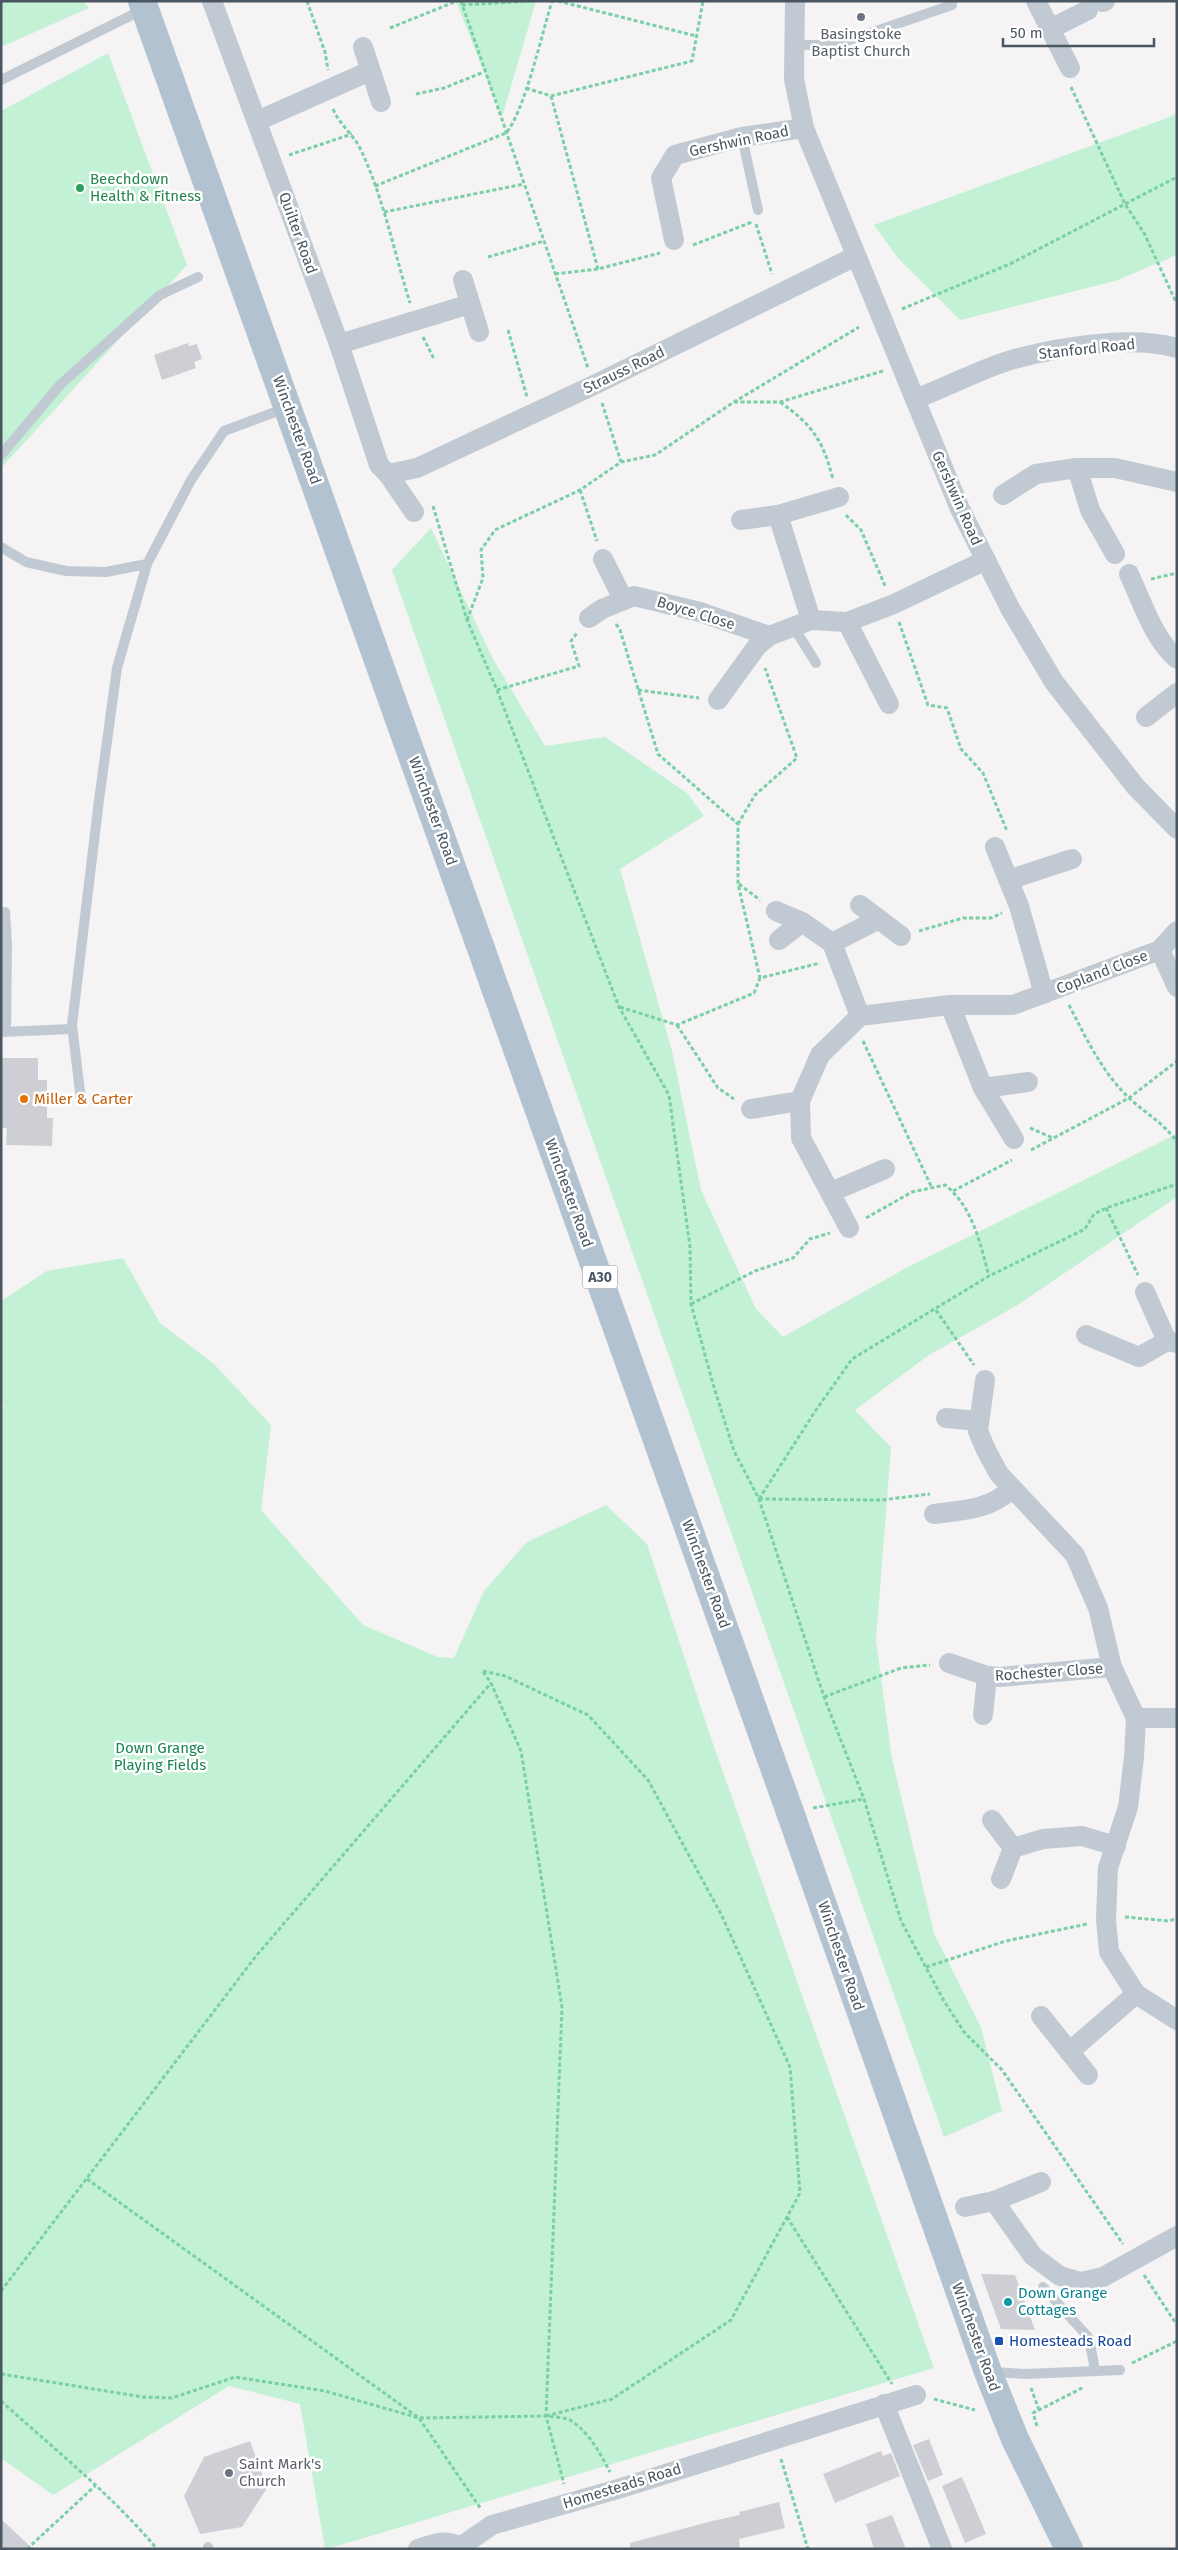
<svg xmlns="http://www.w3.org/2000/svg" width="1178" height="2550" font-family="'Fira Sans',sans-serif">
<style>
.green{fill:#c3f1d5}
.building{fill:#cdcfd5}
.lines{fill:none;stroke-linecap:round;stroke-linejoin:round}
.path{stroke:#7ad0a6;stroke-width:3;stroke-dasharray:4 2.5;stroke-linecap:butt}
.lane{stroke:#c1cad2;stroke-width:10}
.street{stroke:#c1cad2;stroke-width:20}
.primary{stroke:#b3c2d1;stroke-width:28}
.worship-dot{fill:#6b7280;stroke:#fff;stroke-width:2}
.leisure-dot{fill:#2e9e5b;stroke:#fff;stroke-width:2}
.food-dot{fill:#e8710a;stroke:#fff;stroke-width:2}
.culture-dot{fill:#0f9aa8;stroke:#fff;stroke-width:2}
.transit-dot{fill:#1a4fb4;stroke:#fff;stroke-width:2}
.labels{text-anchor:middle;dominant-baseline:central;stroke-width:5;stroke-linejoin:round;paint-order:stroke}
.shield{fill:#fff;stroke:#808990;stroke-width:1}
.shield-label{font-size:14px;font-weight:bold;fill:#4a5661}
.worship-label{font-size:15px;fill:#5b616d;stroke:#fff}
.street-label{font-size:15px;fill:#4a5661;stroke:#fff}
.leisure-label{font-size:15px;fill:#27864d;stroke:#fff;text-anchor:start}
.food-label{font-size:15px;fill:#c56008;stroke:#fff;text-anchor:start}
.park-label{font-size:15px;fill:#17864f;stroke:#fff}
.culture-label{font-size:15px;fill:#0d838f;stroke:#fff;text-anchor:start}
.transit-label{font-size:15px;fill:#164399;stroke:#fff;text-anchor:start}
</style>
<rect width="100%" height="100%" fill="#f5f3f3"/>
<g class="green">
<path d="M1,1H83L89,8L1,47Z"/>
<path d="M456,1H536L502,117Z"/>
<path d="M108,53L187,265L1,468V111Z"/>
<path d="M1177,113V255L1115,281L960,320L898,258L874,225L1167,118Z"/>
<path d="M431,528L493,659L545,746L605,737L687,793L704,816L620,869L672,1051L701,1190L756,1309L783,1337L906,1268L1177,1134V1197L1016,1306L929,1355L855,1410L891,1447L876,1640L892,1759L934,1933L981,2027L1002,2111L944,2137L392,570Z"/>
<path d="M123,1258L160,1323L214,1364L271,1425L261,1510L363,1625L438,1657L454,1658L484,1591L527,1542L606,1505L647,1544L711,1738L934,2368L327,2549H325L300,2404L229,2386L53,2495L1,2458V1408L4,1407L1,1399V1301L47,1271Z"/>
</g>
<g class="building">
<path d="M188,343L189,346L197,344L202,359L194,362L196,368L162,380L154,355Z"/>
<path d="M1,1058H38V1080H47V1118H53L52,1146L6,1145L7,1128H1Z"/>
<path d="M981,2274L1015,2275L1035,2330L1001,2329Z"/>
<path d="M929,2439L943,2475L928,2481L913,2445Z"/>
<path d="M250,2441L267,2488L242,2527L200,2534L184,2496L204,2457Z"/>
<path d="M881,2451L883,2456L891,2453L900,2476L835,2503L823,2474Z"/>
<path d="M962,2477L986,2534L965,2543L942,2486Z"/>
<path d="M779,2502L785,2528L739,2539L740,2549H630V2543L712,2521L740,2515L739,2512Z"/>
<path d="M892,2515L906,2549H874L866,2524Z"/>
<path d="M1,2519L33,2549H1Z"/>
</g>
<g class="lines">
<g class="path">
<path d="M307,1L325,52L328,70"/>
<path d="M461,1L588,368"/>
<path d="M558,1L696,36"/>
<path d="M462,5L529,1"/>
<path d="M390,28L457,1"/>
<path d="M1071,87L1125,204L1144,233L1176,302"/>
<path d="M526,88L551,96L692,61L703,1"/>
<path d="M416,94L444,88L484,72"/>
<path d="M551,96L598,269"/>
<path d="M333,109C340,125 353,134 361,150C384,199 394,252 410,303"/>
<path d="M289,155L352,134"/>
<path d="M375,186L506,133C524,113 543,30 552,1"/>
<path d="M384,212L524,184"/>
<path d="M756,224L772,274"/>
<path d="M693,245L752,222"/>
<path d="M488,257L544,241"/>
<path d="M555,274L598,269L660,253"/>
<path d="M902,309L1012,263L1177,177"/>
<path d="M508,330L527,397"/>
<path d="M423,337L434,359"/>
<path d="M734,402H780L883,371"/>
<path d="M780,402C813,425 823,441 833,479"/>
<path d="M602,403L621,462"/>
<path d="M580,490L597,541"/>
<path d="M433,506L467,620L497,690L619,1007L669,1095L690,1247L691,1304L713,1384L734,1451L759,1499L824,1697L864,1799L901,1921L944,2001L964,2032L1002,2070L1123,2244"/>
<path d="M846,515L861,530L886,588"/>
<path d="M1151,579L1177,573"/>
<path d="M467,620L483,578L481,550L495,530L580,490L621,462L655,455L734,402L859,327"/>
<path d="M899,622L928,705L947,708L961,749L983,773L1007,831"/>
<path d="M616,624L620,630L658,754L738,824V884L760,978"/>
<path d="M497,690L579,666L571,641L577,633"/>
<path d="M638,690L699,698"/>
<path d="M738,824L755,795L797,758L765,668"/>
<path d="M739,884L760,900"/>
<path d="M919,931L963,918H991L1002,913"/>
<path d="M1069,1005C1086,1038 1102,1072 1129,1098C1145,1113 1164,1123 1177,1142"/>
<path d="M620,1007L677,1025L754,993L760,978L820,963"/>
<path d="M677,1025L718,1088L734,1099"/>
<path d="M863,1041L932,1188"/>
<path d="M1030,1128L1053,1138"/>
<path d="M1031,1150L1129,1098L1177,1061"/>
<path d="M953,1191L1012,1160"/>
<path d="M1106,1208L1138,1275"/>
<path d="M866,1218L912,1192L945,1185C973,1207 980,1243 989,1276"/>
<path d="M691,1304L755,1271L793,1258L810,1239L830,1233"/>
<path d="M936,1310L974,1365"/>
<path d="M759,1499L816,1410L852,1359L989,1276L1085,1229L1094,1214L1106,1208L1177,1184"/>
<path d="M759,1499L882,1500L930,1494"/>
<path d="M483,1671L505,1676L588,1715L648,1780L722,1916L790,2067L800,2193L731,2320L612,2399L546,2416"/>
<path d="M483,1672L491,1683L521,1751L562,2007L546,2416L564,2484"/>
<path d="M824,1697L901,1668L930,1665"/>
<path d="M813,1808L864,1799"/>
<path d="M1125,1917L1169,1921L1177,1918"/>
<path d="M926,1967L1006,1941L1087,1924"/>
<path d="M87,2179L419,2418L481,2509"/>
<path d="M787,2217L892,2384"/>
<path d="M1144,2275L1177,2325"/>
<path d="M1,2291L256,1956L491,1683"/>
<path d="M1132,2363L1177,2341"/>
<path d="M1,2374L143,2397L172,2398L235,2377L325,2391L419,2418L546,2416C553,2417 563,2417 570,2420C589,2432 600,2453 610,2472"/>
<path d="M1031,2388L1039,2410"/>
<path d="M934,2399L975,2410"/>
<path d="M1,2401C54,2449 111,2494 157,2549"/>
<path d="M1037,2426L1033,2413L1084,2387"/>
<path d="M781,2459L808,2549"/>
<path d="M27,2549L95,2486"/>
</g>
<g class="lane">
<path d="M794,45H835L952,5"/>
<path d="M1,80L144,9"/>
<path d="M742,137L758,210"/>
<path d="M1,455L60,385L160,295L198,277"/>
<path d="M1,547L26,562L66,571L106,572L147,564L191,480L224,431L286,408"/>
<path d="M793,626L816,663"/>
<path d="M5,912L7,945"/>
<path d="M1,945H7L6,1032"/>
<path d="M1,1032L72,1029"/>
<path d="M81,1100L72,1025L99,800L117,668L147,564"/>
<path d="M1043,2287L1089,2338L1095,2370"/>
<path d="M991,2372L1026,2374L1120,2370"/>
<path d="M208,2547L209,2549"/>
</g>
<g class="street">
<path d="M212,1L339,344L379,465L388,474L414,512"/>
<path d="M795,1L794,79L804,128L960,509L1011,610L1054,682L1135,786L1177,829"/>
<path d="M1036,1L1070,68"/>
<path d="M1103,2L1105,1"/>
<path d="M1050,29L1088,10"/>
<path d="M363,47L381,102"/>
<path d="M257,121L370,71"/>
<path d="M674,240L661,178L675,155L742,137L804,128"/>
<path d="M463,280L479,332"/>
<path d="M339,344L470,304"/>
<path d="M915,399C948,387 980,369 1014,359C1061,347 1129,335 1177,348"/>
<path d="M1077,468L1090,510L1115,554"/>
<path d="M388,474L417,468L594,385L856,256"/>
<path d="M1003,495L1036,474L1077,468H1115L1177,482"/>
<path d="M778,515L811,620"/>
<path d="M741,520L778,515L839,497"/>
<path d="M603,559L623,599"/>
<path d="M1129,574C1142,602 1153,638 1177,659"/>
<path d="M589,618L602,609L634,596L700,612L769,636"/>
<path d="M847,622L889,704"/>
<path d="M718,700L757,646L769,636L811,620L847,622L894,604L986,560"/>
<path d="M1146,717L1177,693"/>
<path d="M995,847L1019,906L1044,994"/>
<path d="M1008,880L1072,859"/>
<path d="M860,905L901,936"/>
<path d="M776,911L802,922L832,943L860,1016"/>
<path d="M779,940L802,922"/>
<path d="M832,943L879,919"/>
<path d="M1160,950L1177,987"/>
<path d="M950,1005L983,1088L1014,1139"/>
<path d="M983,1088L1028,1082"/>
<path d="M751,1109L800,1101"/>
<path d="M831,1192L885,1169"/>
<path d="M849,1228L801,1138L800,1101L820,1055L860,1016L950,1005H1013L1160,950L1177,931"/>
<path d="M1145,1292L1167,1341"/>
<path d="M1086,1335L1139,1357L1167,1341L1177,1343"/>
<path d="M985,1380L978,1431L986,1450L999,1474L1075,1555L1098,1608L1112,1667L1136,1718L1134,1757L1128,1807L1108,1868L1106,1920L1109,1952L1136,1994L1177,2020"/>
<path d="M946,1418L978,1421"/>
<path d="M934,1514C964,1510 989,1510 1012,1489"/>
<path d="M949,1663L987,1676L1000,1677L1112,1667"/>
<path d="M983,1715L987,1676"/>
<path d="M1136,1718H1177"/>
<path d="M992,1820L1013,1848L1001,1879"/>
<path d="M1013,1848L1043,1839L1082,1836L1116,1846"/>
<path d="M1041,2016L1088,2075"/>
<path d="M1069,2052L1136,1994"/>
<path d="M994,2201L1033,2256L1060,2276L1081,2282L1103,2277L1177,2236"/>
<path d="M965,2207L994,2201L1041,2182"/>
<path d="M884,2404L942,2549"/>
<path d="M460,2547L492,2525L618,2489L916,2395"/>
<path d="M418,2549C433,2544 449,2537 462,2549"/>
</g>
<path class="primary" d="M142,1L790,1812L988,2372L1015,2439L1069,2549"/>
</g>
<g class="worship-dot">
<circle cx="861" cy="17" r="5"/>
<circle cx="229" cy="2473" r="5"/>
</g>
<circle class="leisure-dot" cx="80" cy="188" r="5"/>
<circle class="food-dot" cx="24" cy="1099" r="5"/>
<circle class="culture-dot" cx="1008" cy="2302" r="5"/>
<rect class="transit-dot" x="994" y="2336" width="10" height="10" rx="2.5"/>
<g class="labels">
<rect class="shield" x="582.5" y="1265.5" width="35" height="23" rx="4"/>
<g class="shield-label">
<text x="600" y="1277">A30</text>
</g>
<g class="worship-label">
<text x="861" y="34">Basingstoke<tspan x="861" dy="17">Baptist Church</tspan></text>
<text x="239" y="2464" text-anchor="start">Saint Mark's<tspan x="239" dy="17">Church</tspan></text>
</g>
<g class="street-label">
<text transform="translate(739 141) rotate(-12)">Gershwin Road</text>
<text transform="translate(298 233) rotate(70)">Quilter Road</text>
<text transform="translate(1087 349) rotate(-6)">Stanford Road</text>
<text transform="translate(624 370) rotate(-26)">Strauss Road</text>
<text transform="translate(297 430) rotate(70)">Winchester Road</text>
<text transform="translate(957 498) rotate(66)">Gershwin Road</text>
<text transform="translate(696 613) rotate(17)">Boyce Close</text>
<text transform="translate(433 811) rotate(70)">Winchester Road</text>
<text transform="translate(1102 972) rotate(-21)">Copland Close</text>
<text transform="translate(569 1193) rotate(70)">Winchester Road</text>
<text transform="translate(706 1574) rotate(70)">Winchester Road</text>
<text transform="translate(1049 1672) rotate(-4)">Rochester Close</text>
<text transform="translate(841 1956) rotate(71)">Winchester Road</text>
<text transform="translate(976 2337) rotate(70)">Winchester Road</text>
<text transform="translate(622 2486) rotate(-17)">Homesteads Road</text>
</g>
<g class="leisure-label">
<text x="90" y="179">Beechdown<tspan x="90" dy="17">Health &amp; Fitness</tspan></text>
</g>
<g class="food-label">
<text x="34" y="1099">Miller &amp; Carter</text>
</g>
<g class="park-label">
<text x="160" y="1748">Down Grange<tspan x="160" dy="17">Playing Fields</tspan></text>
</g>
<g class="culture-label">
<text x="1018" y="2293">Down Grange<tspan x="1018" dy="17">Cottages</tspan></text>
</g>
<g class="transit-label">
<text x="1009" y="2341">Homesteads Road</text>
</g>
</g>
<rect width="1178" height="2550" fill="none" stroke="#4a5661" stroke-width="5"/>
<path d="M1003 38v8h151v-8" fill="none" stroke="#4a5661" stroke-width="2.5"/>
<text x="1010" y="38" font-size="15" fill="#4a5661" stroke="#ffffff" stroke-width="4" paint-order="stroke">50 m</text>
</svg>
